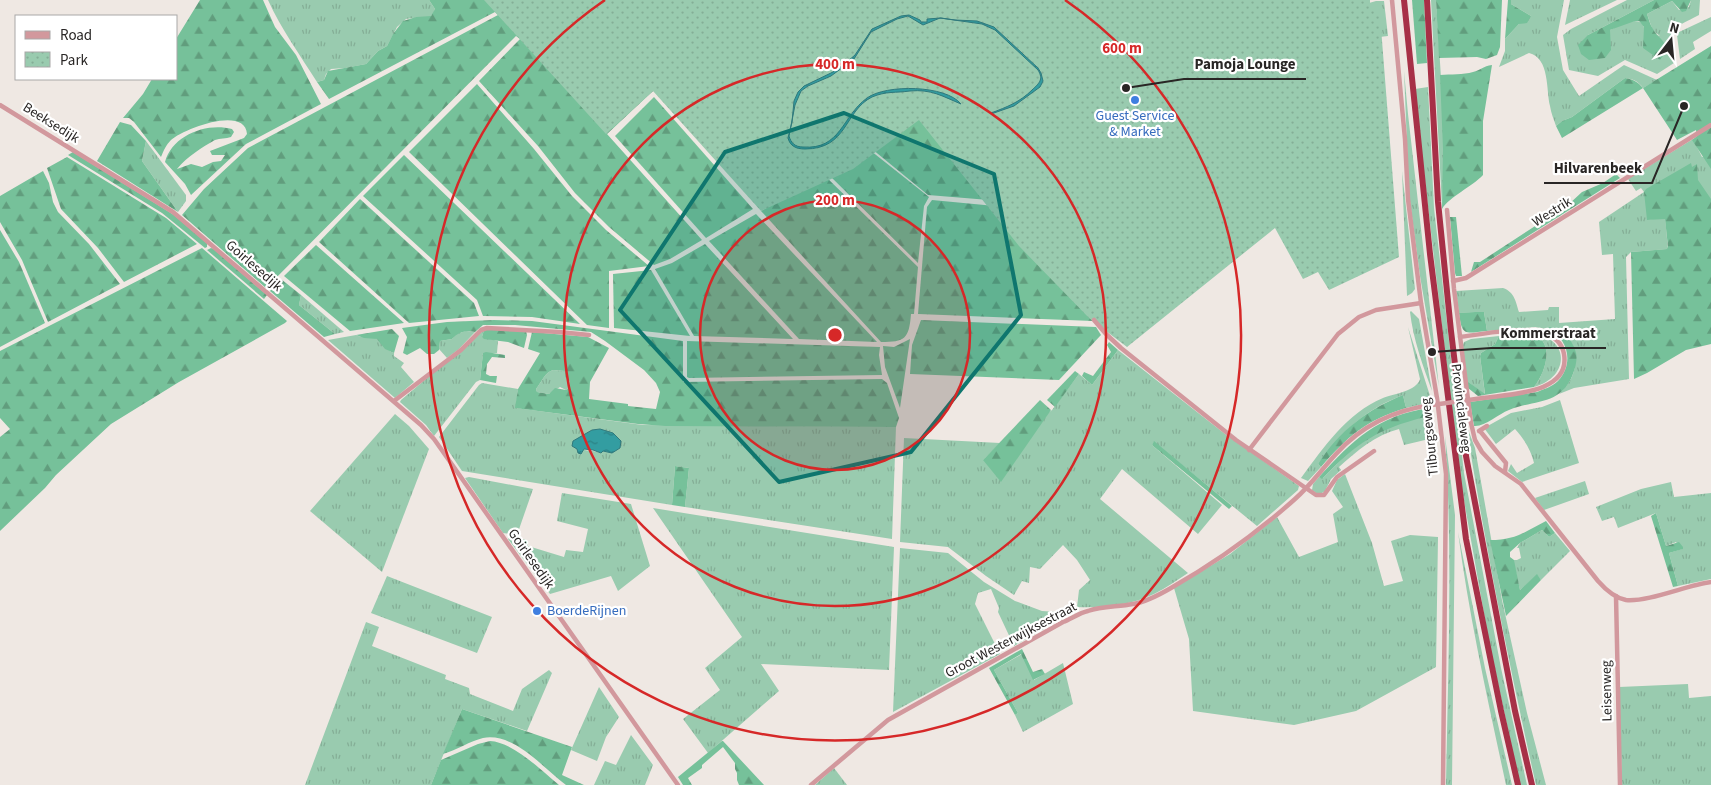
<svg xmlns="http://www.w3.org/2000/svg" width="1711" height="785" font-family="'Source Sans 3',sans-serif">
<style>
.grass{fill:url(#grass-tufts);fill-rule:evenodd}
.forest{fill:url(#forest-firs);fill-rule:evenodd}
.park{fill:url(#park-dots)}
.water{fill:url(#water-ripples);stroke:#30797c}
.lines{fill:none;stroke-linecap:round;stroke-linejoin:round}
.minor{stroke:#d2989d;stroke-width:4.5}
.highway{stroke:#a73047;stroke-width:6}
.minor-bridge{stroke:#d2989d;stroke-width:4.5}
.marked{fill:#0f766e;fill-opacity:0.2;stroke:#0f766e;stroke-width:4;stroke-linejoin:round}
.ring{fill:none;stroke:#d62828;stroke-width:2.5}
.shop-dot{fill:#3f7fe0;stroke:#fff;stroke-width:2}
.labels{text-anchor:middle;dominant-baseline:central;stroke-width:4.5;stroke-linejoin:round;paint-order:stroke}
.shop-label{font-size:14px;fill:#366cbe;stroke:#fff}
.street-label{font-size:14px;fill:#292625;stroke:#fff}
.centre{fill:#d62828;stroke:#fff;stroke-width:2.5}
.ring-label{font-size:15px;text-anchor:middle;font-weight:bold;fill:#d62828;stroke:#fff;stroke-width:4.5;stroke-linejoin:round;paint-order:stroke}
.leader{fill:none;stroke:#292625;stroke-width:2}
.callout-dot{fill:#292625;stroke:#fff;stroke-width:2}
.callout-label{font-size:15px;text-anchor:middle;font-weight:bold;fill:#292625;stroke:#fff;stroke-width:4.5;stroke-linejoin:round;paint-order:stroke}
</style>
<defs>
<pattern id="grass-tufts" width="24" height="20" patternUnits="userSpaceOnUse" patternTransform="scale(1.25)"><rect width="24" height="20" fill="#99cbaf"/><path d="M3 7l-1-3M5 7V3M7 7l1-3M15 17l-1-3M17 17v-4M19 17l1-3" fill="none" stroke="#84ae96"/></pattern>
<pattern id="forest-firs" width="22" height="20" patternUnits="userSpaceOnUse" patternTransform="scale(1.25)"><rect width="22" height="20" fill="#76c19a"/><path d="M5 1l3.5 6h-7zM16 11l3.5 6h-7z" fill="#619d7d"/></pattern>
<pattern id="park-dots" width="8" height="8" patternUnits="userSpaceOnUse" patternTransform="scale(1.25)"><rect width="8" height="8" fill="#99cbaf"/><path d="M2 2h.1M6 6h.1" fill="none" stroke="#84ae96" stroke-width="1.8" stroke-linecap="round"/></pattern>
<pattern id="water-ripples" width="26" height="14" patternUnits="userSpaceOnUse" patternTransform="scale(1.25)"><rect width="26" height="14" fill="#339da1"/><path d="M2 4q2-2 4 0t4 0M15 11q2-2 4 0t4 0" fill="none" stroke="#2b8083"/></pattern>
</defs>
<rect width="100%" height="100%" fill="#efe8e3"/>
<g class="grass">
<path d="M268,0H429L435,9L433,14L429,18L420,17L406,19L397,27L387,46L378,51L366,64L345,68L331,69L326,74L324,80L317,82C300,55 281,29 268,0Z"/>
<path d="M1431,0H1436C1440,68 1447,138 1442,206Z"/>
<path d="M1511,0H1564L1557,37L1563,70L1579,96L1624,65L1657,80L1643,88C1638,81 1633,79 1625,78L1572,117L1562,121L1556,126C1554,120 1551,113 1550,106C1546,90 1550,58 1529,53L1499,67L1505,51V39L1519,24L1531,16L1511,4Z"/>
<path d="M1570,0H1617L1565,25Z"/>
<path d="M1627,0H1654L1588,35L1610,37V30C1622,24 1643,12 1645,32L1660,36L1653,31L1647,14L1672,1L1679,10L1689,7L1691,0H1700L1699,15C1683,24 1670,25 1674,46C1675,52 1676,57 1674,63L1657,74L1625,60L1598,76L1569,70L1563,35L1571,29Z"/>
<path d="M1376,1H1384L1388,36L1371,38L1369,3Z"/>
<path d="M1711,17V31L1693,42L1695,49L1680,59L1677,35L1679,32Z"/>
<path d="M1404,71L1408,114L1439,387L1420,276L1409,194Z"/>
<path d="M1428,87L1434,208L1464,473L1501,668L1527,785H1520L1489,642L1459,472L1417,112L1415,89Z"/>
<path d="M1693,139L1702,157L1707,155L1711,163V199L1647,220L1665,217L1668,249L1631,252L1626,257L1629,379L1574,388L1559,394C1573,381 1577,369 1575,349L1549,327L1547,329L1535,327L1487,331L1484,312L1459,313L1456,291L1503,288C1515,292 1516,303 1519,312L1548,310L1549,307H1559V323L1615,319L1613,254L1602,255L1599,222L1644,192L1641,188L1636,191L1628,179Z"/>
<path d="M146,141L186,195V201L178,212L142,161Z"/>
<path d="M1402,171L1415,289L1412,293L1407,296Z"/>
<path d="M301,295L344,332L335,334L299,305Z"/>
<path d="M1411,311L1419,319L1432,391C1423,366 1413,339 1410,312Z"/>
<path d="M1408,327L1432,402L1406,408L1403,395C1364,410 1343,431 1318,464L1321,467L1308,481L1301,478C1324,447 1347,413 1383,398C1393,394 1417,391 1420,379Z"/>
<path d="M484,330L482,337L498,341L497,353H483L480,380L476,382L434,436L426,425L400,402L401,400Z"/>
<path d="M466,331L475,332L459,349L447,358L439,349L440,341L452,339L456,334Z"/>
<path d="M1531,333C1570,337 1571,377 1534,387C1546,372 1556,341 1531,333Z"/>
<path d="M356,335C364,339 371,335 377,339C385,343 384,349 394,353V356L404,363L401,367L414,382L395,398L328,340Z"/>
<path d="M1499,336L1495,344L1481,353L1480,356L1485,395L1467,381L1462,347L1464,342L1471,339Z"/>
<path d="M1118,350L1225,434L1299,486L1298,490L1257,526L1154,442L1152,445L1153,446L1222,505L1198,534L1122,469L1100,499L1188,573C1177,580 1166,588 1154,594C1132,605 1102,608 1077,607L1079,590L1090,580L1077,560L1063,545L1040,569L1030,567L1029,583L1022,581L1014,595L986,576L948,547L900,542L904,438L1000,443L983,460L1052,410L1079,374L1092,385Z"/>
<path d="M553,370L565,371L568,379L570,380L569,388L566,390L560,387L549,394L537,392L536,389C541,383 545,372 553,370Z"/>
<path d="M482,383L518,389L516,408L643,425L896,427L892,539L685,507L689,468L675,466L672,505L462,471L439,437L479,385ZM600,429L620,448L612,452L603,451L601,453C592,450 582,451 574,447L592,430Z"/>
<path d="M1560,400L1579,463L1522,482L1508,471L1511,464L1517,473L1534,463C1531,450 1524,439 1515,429L1496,444L1484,428L1511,413L1542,407Z"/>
<path d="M1430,408H1432L1435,445H1428L1427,441L1425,440L1404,445L1399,429C1375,435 1357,451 1339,467L1341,470L1331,479L1325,491L1319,495L1312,490L1313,484L1319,477L1323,478C1339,462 1354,446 1374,435C1391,425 1411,420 1429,414Z"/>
<path d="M395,414L409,426L429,449L382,572L310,511Z"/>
<path d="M1466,424L1475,448L1502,600L1527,713L1546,785H1536C1509,665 1485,545 1466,424Z"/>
<path d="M1445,436L1455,515L1452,785H1446C1448,669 1453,552 1445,436Z"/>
<path d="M1345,474L1372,543L1384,586L1403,581L1391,541L1410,535L1438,537L1436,667L1356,711L1294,725L1193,711L1189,639L1174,588L1230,554L1277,517L1299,557L1338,542L1333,514L1343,507L1332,491L1337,480Z"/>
<path d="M469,477L533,489L517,535L503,533L465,478Z"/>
<path d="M1585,481L1589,494L1544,510L1535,498Z"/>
<path d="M1671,482L1674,497L1711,493V579L1678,586L1669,553L1682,549L1676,542L1666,546L1656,513L1618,528L1614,517L1602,521L1596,507L1641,489Z"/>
<path d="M562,493L631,504L650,566L618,591L611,576L550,594L508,539L510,537L527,540L528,546L564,557L566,550L583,552L588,529L557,521Z"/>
<path d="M653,508L894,547L889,670L761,664L779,691L708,753L683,719L720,690L705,668L742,637Z"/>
<path d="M1542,530L1549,537L1555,533L1570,551L1541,580L1537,575L1520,590L1514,564V560H1517L1521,558L1519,548H1517L1520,543Z"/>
<path d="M1458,532L1485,668L1512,785H1506C1488,701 1469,617 1458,532Z"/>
<path d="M900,548L948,553L984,582L1015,601L1042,611L1072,613L1014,646L998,612L999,608L991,589L978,593L975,604L1000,654L893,712Z"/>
<path d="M387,576L492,617L477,653L371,613Z"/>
<path d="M366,622L379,627L372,646L446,675L445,679L469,688L470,694L513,711L522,689L549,670L552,673L527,731L462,709L431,785H305Z"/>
<path d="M1022,654L1034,680L1063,663L1073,704L1023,732L1015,715L1018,713L994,670Z"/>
<path d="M1688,684L1689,698L1711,696V785H1622L1619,687Z"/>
<path d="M599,687L619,717L606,737L597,761L571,750Z"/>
<path d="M631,735L653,765L645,785H594L605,761L616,765Z"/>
<path d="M834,768L847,785H815Z"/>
</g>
<g class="forest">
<path d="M200,0H263L275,27L296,55L321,104L246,144L191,195L185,184L165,162C172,135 207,122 232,129L234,132L231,137C226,139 220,138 215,140C201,148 188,156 177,169L191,164L202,167L213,162L221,161L225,155H212L210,151L244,138L247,134C245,105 183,129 171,140C166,145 164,150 161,157L134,122L129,118H123L143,94L152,79H176V39Z"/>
<path d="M429,0H618L668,77L607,134L702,240L670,259L654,265L609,227L575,193L538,146L479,81L520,39L516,36L266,288L182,215L204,189L248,148L498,15L495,12L329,99L317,82L324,80L328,71L366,64L378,51L387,46L393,34L403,21L416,17L431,16L435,9Z"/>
<path d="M1412,0H1424L1427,63L1417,64Z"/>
<path d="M1436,0H1502L1500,47L1497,55L1486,59L1477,57L1439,58Z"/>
<path d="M1508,0H1511V4L1531,16L1527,23L1519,24L1505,39Z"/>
<path d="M1654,0H1691L1686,11L1682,12L1672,1L1647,14C1649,19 1650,25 1653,29C1659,41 1674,43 1660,60L1643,48L1644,27L1639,21H1635L1610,30L1611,50L1605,58L1589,60L1581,54L1578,45L1588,35Z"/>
<path d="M1711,46V169L1692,140L1697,136L1696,130L1677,140L1643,88L1562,138L1556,126L1562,121L1572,117L1625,78C1633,79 1638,82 1643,88Z"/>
<path d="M1492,65L1483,121V175C1472,187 1450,196 1442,209L1443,149L1440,75C1451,74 1463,75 1473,72C1481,70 1483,66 1492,65Z"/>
<path d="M477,84L534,149L572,196L606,230L649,266L609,271V328L587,325L409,152Z"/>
<path d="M654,97L753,209L706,238L615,136Z"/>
<path d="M918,118L989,200L928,195L872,149Z"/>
<path d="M120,122L131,125L146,141L142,161L178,212L97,161Z"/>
<path d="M866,147L929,197L924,206L918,263L827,173Z"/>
<path d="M73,152L174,215L207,243V247L205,248L162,213L68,155Z"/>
<path d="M404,155L580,324L532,317L483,316L477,300L363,196Z"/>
<path d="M67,157L166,218L197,244L124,282L98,248L61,209L47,168Z"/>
<path d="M1691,163L1692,167L1697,164L1698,180L1711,199V344L1686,350L1647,373L1634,379L1631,252L1667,249L1668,247L1665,219L1647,220L1644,192L1646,189Z"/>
<path d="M43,171L49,183L53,202L58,212L89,244L120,284L48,322L22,260L0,222V196Z"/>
<path d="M823,174L918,267L914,314H911C909,339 905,342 881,342L761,211Z"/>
<path d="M1616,174L1620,178L1471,272L1474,262H1480L1569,204L1582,192L1603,183Z"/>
<path d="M360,199L474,303L479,316L409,323L319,242Z"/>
<path d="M932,200L995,206L1093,321L918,314L927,207Z"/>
<path d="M756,214L877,342L799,339L709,241Z"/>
<path d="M1450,217H1456L1462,276H1456L1455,273Z"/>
<path d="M0,230L19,262L45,323L0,347Z"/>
<path d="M705,244L793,339L694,336L655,269L672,263Z"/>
<path d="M316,245L404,323L350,331L284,276Z"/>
<path d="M202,248L287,321L285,323L179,382L111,424L56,475L45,488L0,531V437L10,429L0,418V351Z"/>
<path d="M211,248L214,249L267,295L264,299L207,250Z"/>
<path d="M651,270L690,336L614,328L613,274Z"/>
<path d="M281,279L301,295L299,305L335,334L324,337L270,291Z"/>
<path d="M1475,312H1484L1487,331C1465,333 1462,337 1459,313Z"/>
<path d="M494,320L532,321L683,341V382L882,379L887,383L899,418L896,427L665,426L638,424L515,408L518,389L540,353L528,349L532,332L588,337L609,348L590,382L589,399L628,404V406L656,409L660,392L656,383L644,370L605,341L591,332L515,325H483L475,332C466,330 458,332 452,339L440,341L439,350L434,354H427L420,348L407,355L403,353L407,337L402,328L447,322ZM553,370L565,371V377L570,381L569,388L566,390L555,388L549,394L537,392L536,389C541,383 545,372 553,370Z"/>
<path d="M921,320L1096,327L1101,335L1059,380L910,374L912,345Z"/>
<path d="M1549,327C1560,328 1569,336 1573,345C1578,353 1577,362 1574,371C1563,406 1536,399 1509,410C1498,414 1485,427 1474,426L1470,402L1537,392C1544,389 1552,387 1558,381C1574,364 1569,338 1547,329Z"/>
<path d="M392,329L399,336L394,353L385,349L377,339L364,338L356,335Z"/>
<path d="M487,329L526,331L527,335L524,348L508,342L484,339L482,337L484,330Z"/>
<path d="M1531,333C1556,341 1546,372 1534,387L1478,396L1468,388L1467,381L1485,394L1480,356L1481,353L1495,344L1499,336Z"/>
<path d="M910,339L900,408L885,367L883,346L894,347Z"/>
<path d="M687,341L880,347L879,355L882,375L689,378L687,377Z"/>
<path d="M1109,342L1118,350L1092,385L1082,376L1084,372L1093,376L1111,352L1107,345Z"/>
<path d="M486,352L505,355V358L492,357L487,364L486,374L490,376H497L496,383L480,380L483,353Z"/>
<path d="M1075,371L1079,374L1055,407L1047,400Z"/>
<path d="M1403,395L1406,408C1366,420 1348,436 1321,467L1318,464C1339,431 1368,409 1403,395Z"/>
<path d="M1040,400L1051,410L1001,482L983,460Z"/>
<path d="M1430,408L1429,414L1425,417C1377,429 1357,443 1323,478L1322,479L1319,477C1353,440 1378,415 1430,408Z"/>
<path d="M1154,441L1232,506L1229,509L1153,446L1152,445Z"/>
<path d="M675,466L689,468L685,507L672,505Z"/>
<path d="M1656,513L1666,546L1679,542L1683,547V549L1669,553L1678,586L1673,587L1651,516Z"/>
<path d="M1546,521L1555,533L1549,537L1542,530L1520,543L1510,552V557L1514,560L1520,590L1537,574L1541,580L1506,616L1490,540C1515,540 1525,532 1546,521Z"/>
<path d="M1022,649L1033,672L1042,669L1045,674L1033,680L1021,654L994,670L1018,713L1015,715L989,668Z"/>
<path d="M462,709L572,747L562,775L584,785H566C543,768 514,732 483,738C470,741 457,750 443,754Z"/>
<path d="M490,741C513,742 542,771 559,785H431L441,760L478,744Z"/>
<path d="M722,741H723L764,785H739L737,780V773L735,769V763L723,747L702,765V768L688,778L692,785H683L678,777Z"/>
</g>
<path class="park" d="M484,0H1370V6L1380,15L1399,257L1329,290L1318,272L1303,279L1275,228L1127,347L1089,318L1019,246L919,120L853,169L761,211L653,91L606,134Z"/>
<g class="water">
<path d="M909,15L920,20L921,22H927V19L941,18L955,20L977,21L994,27L1038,68L1041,73L1043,81L1040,87L1014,106L991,114V113C1007,107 1020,102 1032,90C1039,83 1044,80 1038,70L995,30L982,24L940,18L923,25L908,16L897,19L871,32L854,59L831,76L808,86L801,91L795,105L789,136C791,143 795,147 803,147C841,150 842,116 867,98C886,84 946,85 961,104C942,96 931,89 910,91C896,93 886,91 872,97C844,111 848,149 805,149C796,149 790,146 788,138L792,122L794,101L798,92L804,86L833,72L848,61L855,55L872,29L901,16Z"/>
<path d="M600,429L613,433L621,441L620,448L612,453L603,451L601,453L593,450L584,449L581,454L578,453L577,449L572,446L573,441L592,430Z"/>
</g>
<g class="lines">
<g class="minor">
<path d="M1392,0L1405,139L1408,199L1421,303L1437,398L1446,474L1443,785"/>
<path d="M0,105L173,212L421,425L434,439L678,785"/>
<path d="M1447,210L1454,289L1471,423L1475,440L1482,452L1495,466L1521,484L1598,581C1605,589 1615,598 1626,600C1649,602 1687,585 1711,582"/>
<path d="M1453,281L1466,278L1711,125"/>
<path d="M1094,320L1106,334L1121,348L1236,440L1316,495H1324L1337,477L1374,451"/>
<path d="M1460,337C1482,334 1519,327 1540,332C1552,335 1562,342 1564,354C1571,394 1509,394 1483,398"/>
<path d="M394,401L461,350L481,330L487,328L559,332L589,335"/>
<path d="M1479,431L1487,426"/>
<path d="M1480,431L1506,463L1505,472"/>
<path d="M1249,450L1338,334L1359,317L1376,310L1421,303"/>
<path d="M1616,596L1620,785"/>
<path d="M811,785L888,720L1063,622C1071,619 1079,613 1088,611C1102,606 1118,607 1133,604C1146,602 1159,595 1171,588C1215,563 1257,533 1295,499C1310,486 1322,469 1336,454C1361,426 1394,410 1432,405"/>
</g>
<g class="highway">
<path d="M1404,0L1430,254L1466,539L1501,711L1518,785"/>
<path d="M1427,0L1438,202L1451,331L1466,456L1515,711L1532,785"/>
</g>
<path class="minor-bridge" d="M1432,405L1483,398"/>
</g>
<path class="marked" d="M844,113L994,174L1021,315L911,452L779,482L620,310L725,152Z"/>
<circle cx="835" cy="335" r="135" fill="#d62828" fill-opacity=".12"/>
<g class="ring">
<circle cx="835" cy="335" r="135"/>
<circle cx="835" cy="335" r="271"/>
<path d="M1065 0A406 406 0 1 1 605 0"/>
</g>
<g class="shop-dot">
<circle cx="1135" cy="100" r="5"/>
<circle cx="537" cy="611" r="5"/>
</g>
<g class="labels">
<g class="shop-label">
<text x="1135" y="116">Guest Service<tspan x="1135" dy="16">&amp; Market</tspan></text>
<text x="547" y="611" text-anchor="start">BoerdeRijnen</text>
</g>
<g class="street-label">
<text transform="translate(51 123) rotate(32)">Beeksedijk</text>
<text transform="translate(1552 212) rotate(-32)">Westrik</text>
<text transform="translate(254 266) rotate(41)">Goirlesedijk</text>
<text transform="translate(1461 408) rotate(83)">Provincialeweg</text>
<text transform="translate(1430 437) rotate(-96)">Tilburgseweg</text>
<text transform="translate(531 559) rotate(55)">Goirlesedijk</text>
<text transform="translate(1011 640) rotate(-28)">Groot Westerwijksestraat</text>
<text transform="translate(1607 691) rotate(-91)">Leisenweg</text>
</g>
</g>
<circle cx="835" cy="335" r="8" class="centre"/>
<g class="ring-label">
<text x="1122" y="53">600 m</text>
<text x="835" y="69">400 m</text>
<text x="835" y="205">200 m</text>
</g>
<path class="leader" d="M1126 88L1184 79H1306M1684 106L1652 183H1544M1432 352L1491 348H1606"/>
<g class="callout-dot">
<circle cx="1126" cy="88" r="5"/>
<circle cx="1684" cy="106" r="5"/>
<circle cx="1432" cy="352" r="5"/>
</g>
<g class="callout-label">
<text x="1245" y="69">Pamoja Lounge</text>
<text x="1598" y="173">Hilvarenbeek</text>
<text x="1548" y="338">Kommerstraat</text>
</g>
<rect x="15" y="15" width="162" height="65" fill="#ffffff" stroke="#a9a8a8"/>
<rect x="25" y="31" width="25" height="8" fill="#d2989d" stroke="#a9a8a8"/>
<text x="60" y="40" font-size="15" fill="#292625">Road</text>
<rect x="25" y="52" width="25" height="15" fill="url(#park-dots)" stroke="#a9a8a8"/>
<text x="60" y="65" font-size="15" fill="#292625">Park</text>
<g transform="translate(1671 40) rotate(16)" stroke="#ffffff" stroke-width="4" paint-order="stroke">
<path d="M0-4L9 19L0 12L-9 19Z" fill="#292625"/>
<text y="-8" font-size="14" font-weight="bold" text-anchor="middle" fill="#292625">N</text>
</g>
</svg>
